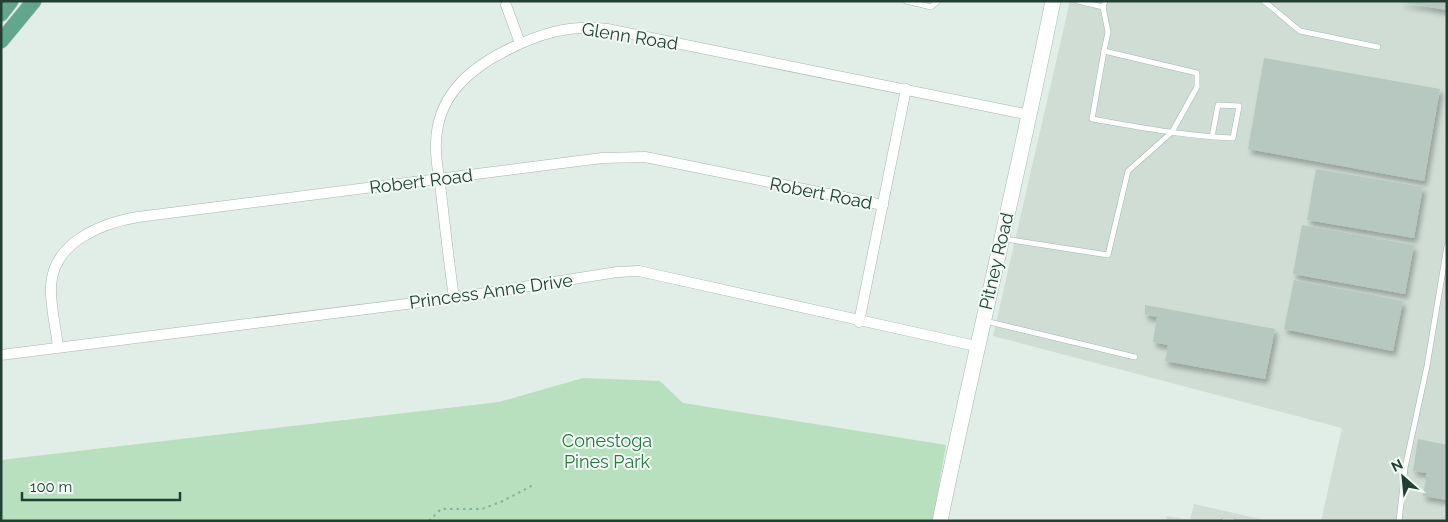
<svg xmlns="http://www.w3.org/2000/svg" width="1448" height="522" font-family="Raleway,sans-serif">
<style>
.built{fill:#cfddd5}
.green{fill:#b8e0bf}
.building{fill:#b6c8bf;filter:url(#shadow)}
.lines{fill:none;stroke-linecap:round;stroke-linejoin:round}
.service-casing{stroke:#a3b6ae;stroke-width:6}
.minor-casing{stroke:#a3b6ae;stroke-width:11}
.secondary-casing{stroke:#9fbaad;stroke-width:16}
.primary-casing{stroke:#c1cac6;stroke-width:16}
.path{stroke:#7fb39d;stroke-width:2;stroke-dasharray:2.5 4;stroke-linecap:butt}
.service{stroke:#fff;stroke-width:5}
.minor{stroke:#fff;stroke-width:10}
.secondary{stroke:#fff;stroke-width:15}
.primary{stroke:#62a68d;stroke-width:15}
.labels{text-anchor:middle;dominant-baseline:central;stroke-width:4;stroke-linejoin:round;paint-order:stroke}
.street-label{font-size:18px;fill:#204034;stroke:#f2f9f5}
.park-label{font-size:18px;fill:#267a3e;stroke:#f2f9f5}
</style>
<defs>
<filter id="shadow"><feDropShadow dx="3" dy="5" stdDeviation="2.5" flood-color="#0004"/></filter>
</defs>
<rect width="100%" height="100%" fill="#e1ede7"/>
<g class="built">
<path d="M1070,1H1447V521H1321L1342,428L993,336Z"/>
<path d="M1194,504L1269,521H1166L1167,516L1190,520Z"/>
</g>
<path class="green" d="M583,378L660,381L683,403L946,445L933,521H1V460L499,402Z"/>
<g class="building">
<path d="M1401,1H1447V10L1401,2Z"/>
<path d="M1264,58L1440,89L1424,181L1248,149Z"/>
<path d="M1316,169L1423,187L1414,238L1307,220Z"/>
<path d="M1302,225L1414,245L1405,294L1293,274Z"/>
<path d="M1294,280L1403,301L1393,351L1284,329Z"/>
<path d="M1145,305L1275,329L1265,379L1165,361L1168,345L1153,342L1157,317L1145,315Z"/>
<path d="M1418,439L1447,445V500L1423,496L1427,473L1413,471Z"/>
</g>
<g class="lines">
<g class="service-casing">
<g id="service">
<path d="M906,1L931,7L938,1"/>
<path d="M1078,1L1103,7"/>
<path d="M1264,1L1300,31L1378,47"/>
<path d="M1104,51L1092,119C1139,127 1185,136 1233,138L1239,106L1218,105L1212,137"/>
<path d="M1005,239L1108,255L1128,171L1172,132L1197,87V73L1104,51L1108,32L1103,7L1105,1"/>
<path d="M985,321L1135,357"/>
<path d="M1224,521H1233"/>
<path d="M1399,521L1405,468L1427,366L1447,246"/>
</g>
</g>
<g class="minor-casing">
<g id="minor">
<path d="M506,5L520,43"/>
<path d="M454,298C449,263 445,227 441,192C439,176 435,159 436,143C437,97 468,70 505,51C538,34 570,24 607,29L1030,115"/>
<path d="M859,322L906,89"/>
<path d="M58,347C56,327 50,306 51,286C53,242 102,223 138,217L602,158L645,157L660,160L883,205"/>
<path d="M1,355L454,298L617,272L639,271L976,346"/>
</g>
</g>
<g class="secondary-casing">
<path id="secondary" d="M940,521C976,347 1018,175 1053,1"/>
</g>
<g class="primary-casing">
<g id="primary">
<path d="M1,14L11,1"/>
<path d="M1,41L34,1"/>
</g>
</g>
<path class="path" d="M429,521L441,509H482L503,501L535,484"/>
<use href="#service" class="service"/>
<use href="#minor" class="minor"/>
<use href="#secondary" class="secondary"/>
<use href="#primary" class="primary"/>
</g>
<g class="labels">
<g class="street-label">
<text transform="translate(630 36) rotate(9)">Glenn Road</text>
<text transform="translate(421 181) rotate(-7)">Robert Road</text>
<text transform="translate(821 193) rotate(11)">Robert Road</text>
<text transform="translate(996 261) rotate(-77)">Pitney Road</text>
<text transform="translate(491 291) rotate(-8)">Princess Anne Drive</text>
</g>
<g class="park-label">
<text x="607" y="440">Conestoga<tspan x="607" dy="21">Pines Park</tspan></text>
</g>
</g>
<rect width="1448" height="522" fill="none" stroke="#204034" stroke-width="5"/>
<g transform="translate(1403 477) rotate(333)" stroke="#f2f9f5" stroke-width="4" paint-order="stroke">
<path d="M0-4L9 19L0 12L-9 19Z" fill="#204034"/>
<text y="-8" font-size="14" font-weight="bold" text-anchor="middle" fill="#204034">N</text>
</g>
<path d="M22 492v8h158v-8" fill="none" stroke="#204034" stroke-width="2.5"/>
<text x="30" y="492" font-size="15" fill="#204034" stroke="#f2f9f5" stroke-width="4" paint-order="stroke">100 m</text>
</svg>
